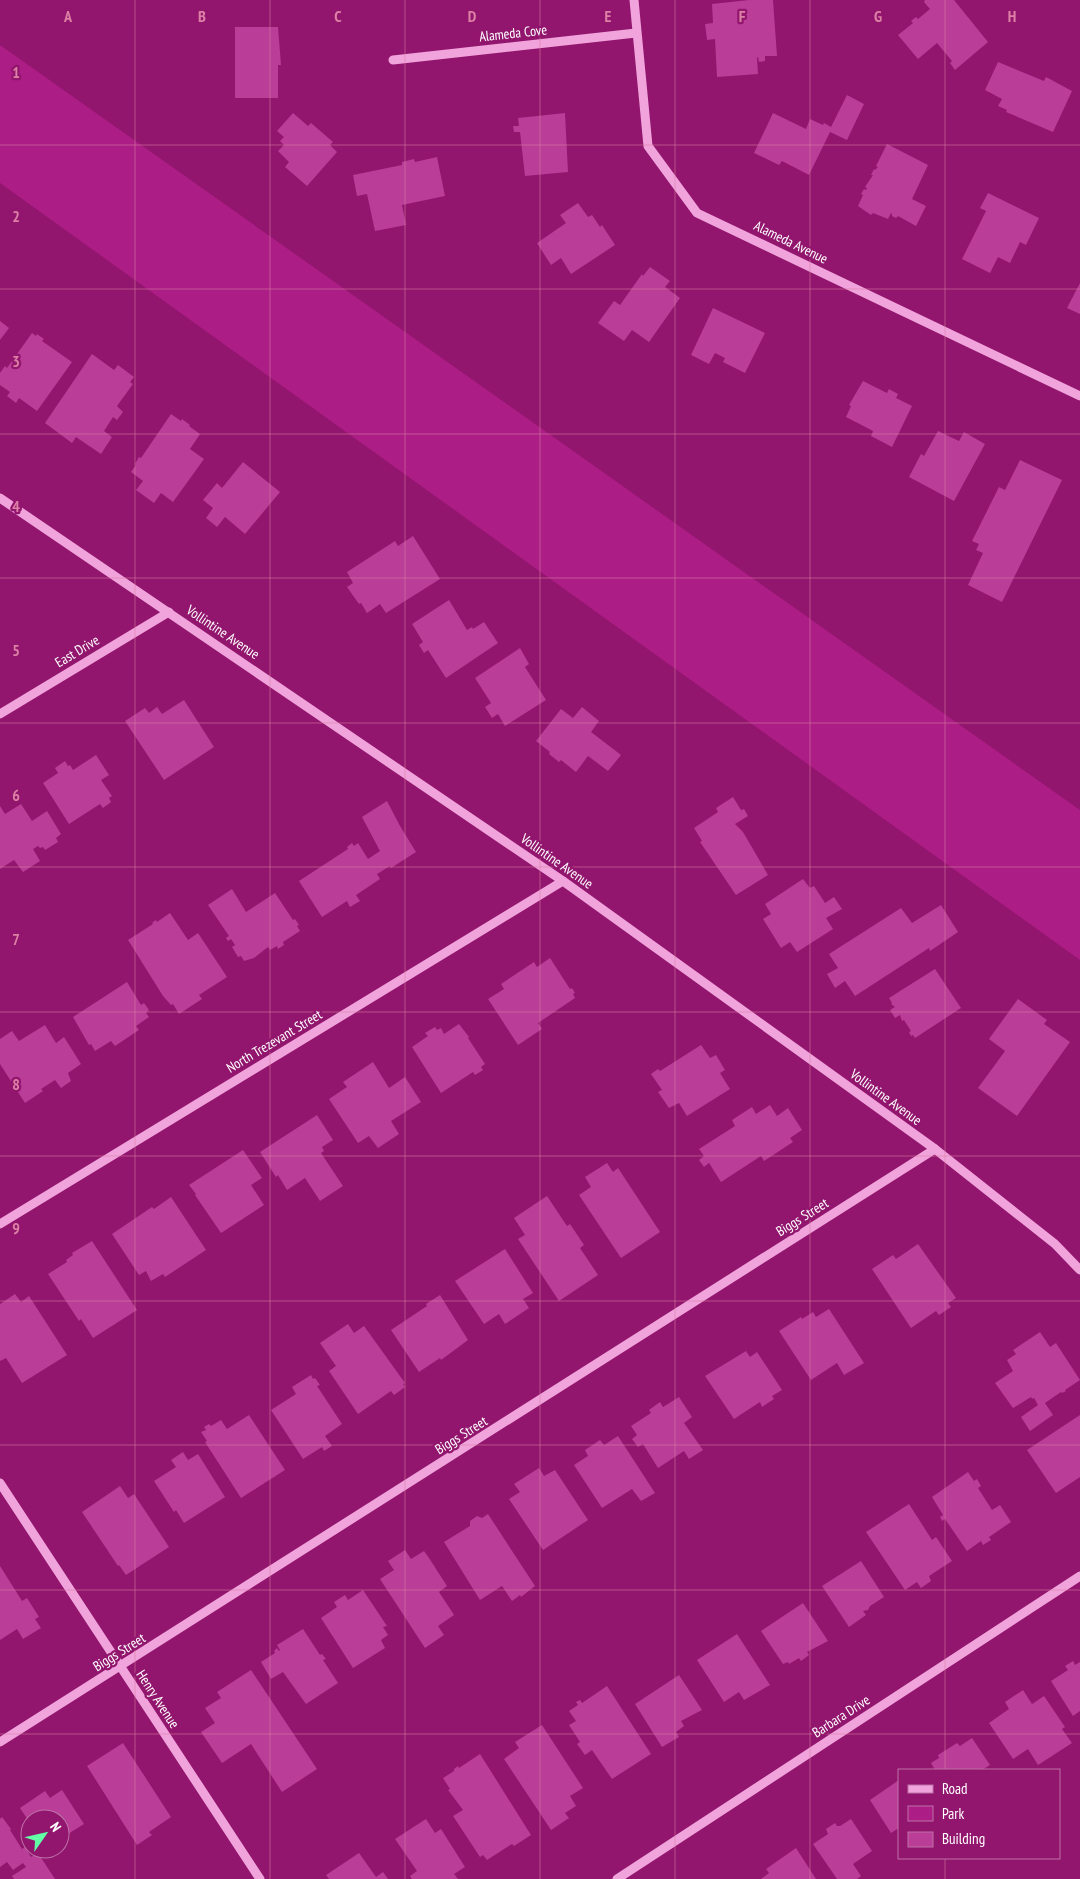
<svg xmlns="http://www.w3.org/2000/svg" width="1080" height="1879" font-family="'PT Sans Narrow',sans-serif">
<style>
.green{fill:#ac1d85}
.building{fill:#ba3d98}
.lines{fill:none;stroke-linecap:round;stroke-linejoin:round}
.minor{stroke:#f1a3dc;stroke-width:9}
.grid{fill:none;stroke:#dd80a5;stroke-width:1;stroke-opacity:0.55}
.labels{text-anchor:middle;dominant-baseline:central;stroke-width:4.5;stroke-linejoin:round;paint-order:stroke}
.street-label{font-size:14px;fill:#fff;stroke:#92156e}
.grid-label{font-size:16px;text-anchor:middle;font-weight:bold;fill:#dd80a5;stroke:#92156e;stroke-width:4.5;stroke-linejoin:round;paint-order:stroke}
</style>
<rect width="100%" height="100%" fill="#92156e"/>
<path class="green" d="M0,45L1080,810V960L0,183Z"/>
<g class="building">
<path d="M749,0H773L777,56H765V61L759,62L758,57L757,58L758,74L717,77L715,39L707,40L705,24L713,23L712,4Z"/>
<path d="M925,0H954L988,42L955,70L950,63L952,61L937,43L918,59L898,35L913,23L911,21L916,17L918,19L930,9L924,2Z"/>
<path d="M235,27H278L281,65H278V98H235Z"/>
<path d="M998,62L1044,81L1046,77L1072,91L1053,132L1006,112L1007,110L998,106L1002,99L985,90Z"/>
<path d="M847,95L864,104L847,140L830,132L809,175L782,161L779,165L754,153L773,113L806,129L810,119L823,125L824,123L831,127Z"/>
<path d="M293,113L308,126L311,123L333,142L330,145L337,152L307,186L285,167L289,162L278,151L284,145L280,141L284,137L277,131Z"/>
<path d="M565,113L568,172L525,176L520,132H514L513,126H519L518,118Z"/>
<path d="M887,144L928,165L912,199L926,206L916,226L898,216L896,218L892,216V214L891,213L888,219L873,213L871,215L858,206L863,195L861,194L864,189L866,190L867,188L865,187L873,175H871L874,169L875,170L878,167L876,166Z"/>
<path d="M437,157L445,196L402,205L406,225L375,231L367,194L357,196L353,175L402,165V162L414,159L415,162Z"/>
<path d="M988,193L1039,218L1026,245L1020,242L1010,263L998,257L990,273L962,259L986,211L980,208Z"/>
<path d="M578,203L588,217L592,215L600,227L602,225L615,245L571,274L561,258L551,265L537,243L566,223L560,215Z"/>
<path d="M650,267L670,281L665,287L680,298L649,342L632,330L624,341L598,323L614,301L620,305L642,274L643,276Z"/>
<path d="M1080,283V314L1067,308Z"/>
<path d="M713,308L765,333L745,373L723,362L725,358L715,353L709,364L691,355Z"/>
<path d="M0,321L9,328L0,340Z"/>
<path d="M32,333L36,336L37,334L44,339L42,341L72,362L37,411L19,398L16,403L7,396L10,392L0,385V373L5,366L7,368Z"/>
<path d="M92,354L114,370L118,365L134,377L130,382L133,384L117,406L123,412L117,420L113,417L104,431L112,437L101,454L76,437L72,443L45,423Z"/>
<path d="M863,381L887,393L889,389L898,394L896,398L912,406L892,447L871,436L873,431L846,417L851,406L849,405Z"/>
<path d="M171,414L181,421L182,419L190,425L189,426L200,434L190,449L204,459L173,502L161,493L154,503L136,490L143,481L131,472L136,465L135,464L139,457L141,458Z"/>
<path d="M938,431L959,441L964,432L985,444L954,501L909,477L921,454L924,456Z"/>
<path d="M1020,460L1062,480L1002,602L968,585L983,553L976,550L979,544L972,541L999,487L1005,490Z"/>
<path d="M243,462L280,492L245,534L225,517L217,527L206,518L213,508L203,500L217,483L222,488Z"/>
<path d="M413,536L440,579L386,613L380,604L367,613L361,603L359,604L347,587L353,583L347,572L395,541L398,546Z"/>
<path d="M449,600L467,630L472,627L473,629L484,622L498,643L446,678L428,650L424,653L419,645L423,642L412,624Z"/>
<path d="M520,648L529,664L525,667L546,700L505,726L498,714L492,718L485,707L491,703L475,678Z"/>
<path d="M184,700L214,747L164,780L125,721L145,708L149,713L157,707L162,714Z"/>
<path d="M582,707L599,721L591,732L621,755L608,771L588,756L576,772L561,760L559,762L549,754L550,752L536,741L561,709L573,718Z"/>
<path d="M96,755L109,775L101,780L112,796L109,798L111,802L103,808L100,804L69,824L43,783L58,773L55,768L65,761L68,766L70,765L73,770Z"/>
<path d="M733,797L741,810L744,809L748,816L735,824L743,832L768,875L736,895L700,842L702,841L694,828L718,812L716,808Z"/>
<path d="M387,801L400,826L416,852L391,868L390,866L377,874L380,879L356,895L360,901L350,907L347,901L322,917L299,881L348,849L347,847L352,843L354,846L358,843L368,859L380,851L362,817Z"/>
<path d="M21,804L32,821L47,811L61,834L56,838L58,842L45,850L43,847L40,848L38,846L33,849L40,861L23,872L14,860L0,869V806L5,814Z"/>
<path d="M803,879L810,888L814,886L825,903L834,897L842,909L826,918L833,929L797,952L790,942L781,948L763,919L771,914L765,904Z"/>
<path d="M232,889L246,912L275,893L293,920L295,919L299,925L297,926L300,931L283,942L284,945L278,949L277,946L270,950L268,947L254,958L244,961L241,956L238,957L232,947L235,945L231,939L228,941L226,938L229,936L208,905Z"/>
<path d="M941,905L958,932L930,951L929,948L855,996L845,981L835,988L827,974L838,968L829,954L901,908L912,923Z"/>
<path d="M170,913L188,940L198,933L227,977L199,995L202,999L179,1014L173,1004L171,1005L163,996L128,940L153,924L152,923L156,920L157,922Z"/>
<path d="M550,958L570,989L572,988L575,993L573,994L575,998L538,1023L542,1029L518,1045L488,999L504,989L501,984L534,962L537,967Z"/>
<path d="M935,969L961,1008L915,1038L913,1035L911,1036L909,1032L911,1031L904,1020L902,1021L900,1015L895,1018L890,1010L895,1007L891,1004L892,1003L889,998Z"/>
<path d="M127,982L141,1005L144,1003L149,1010L146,1013L149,1017L136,1026L139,1030L115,1046L111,1041L95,1051L91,1044L89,1045L73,1017Z"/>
<path d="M1018,999L1047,1020L1044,1024L1070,1042L1017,1116L978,1088L1005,1051L989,1039Z"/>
<path d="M459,1024L469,1037L468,1038L485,1064L481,1067L483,1070L475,1075L473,1072L441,1093L412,1047L428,1036L425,1033L435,1027L437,1030L441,1028L444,1034Z"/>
<path d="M45,1025L56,1043L64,1037L81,1064L68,1073L71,1081L61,1088L55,1080L41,1089L43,1091L25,1103L0,1064V1039L12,1031L19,1041Z"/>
<path d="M701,1045L710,1058L716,1055L725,1070L720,1073L730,1089L687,1116L679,1103L669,1108L658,1092L662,1090L651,1074L658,1069L660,1071Z"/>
<path d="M373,1062L389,1088L405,1077L421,1102L391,1121L399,1134L378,1148L369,1136L358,1143L329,1099L347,1087L343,1082Z"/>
<path d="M770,1105L777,1116L788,1108L802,1130L790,1138L793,1142L764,1161L761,1156L721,1182L709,1163L704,1167L699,1160L704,1156L699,1149L735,1126L732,1120L752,1107L756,1114Z"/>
<path d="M317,1115L333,1140L322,1147L324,1151L321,1153L343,1186L320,1201L305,1178L287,1190L278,1175L276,1177L260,1152Z"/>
<path d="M243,1150L262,1178L251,1185L264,1205L221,1233L195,1195L196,1194L189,1185Z"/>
<path d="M607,1163L613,1172L618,1168L660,1232L621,1258L579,1195L591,1187L585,1177Z"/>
<path d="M547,1196L567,1226L570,1224L584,1245L580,1248L598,1275L559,1301L518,1239L525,1235L514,1218Z"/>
<path d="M171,1197L206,1250L165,1277L163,1274L151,1281L146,1271L139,1275L112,1234L152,1207L154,1209Z"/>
<path d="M92,1241L137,1310L93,1338L81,1319L79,1321L48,1274L67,1262L66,1260L73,1255L72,1253Z"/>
<path d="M918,1244L956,1298L948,1303L951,1307L939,1315L936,1311L911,1328L872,1269L893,1255L896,1259Z"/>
<path d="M505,1249L533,1293L523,1299L529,1308L505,1324L499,1314L484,1324L455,1281Z"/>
<path d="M15,1294L21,1302L29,1296L67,1355L22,1383L6,1358L0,1361V1304Z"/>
<path d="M440,1295L468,1340L441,1360L440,1358L419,1372L391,1330L427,1306L426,1304Z"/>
<path d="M829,1309L864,1363L844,1375L837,1363L811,1380L779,1331L801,1317L802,1319L813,1312L816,1317Z"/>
<path d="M348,1324L354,1333L364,1326L405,1383L403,1384L405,1387L394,1395L391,1391L358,1414L329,1371L336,1366L320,1343Z"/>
<path d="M1040,1332L1050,1347L1056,1343L1080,1380L1065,1390L1066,1391L1062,1393L1061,1392L1045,1403L1053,1415L1030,1431L1021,1417L1038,1405L1034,1398L1032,1399L1031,1397L1013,1408L995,1383L1013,1371L1007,1360L1016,1354L1013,1350Z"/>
<path d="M746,1351L750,1357L757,1352L782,1390L772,1396L774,1399L762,1407L760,1402L734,1419L705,1376Z"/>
<path d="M311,1375L313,1379L315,1378L320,1385L317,1386L342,1424L325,1436L332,1446L324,1451L322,1447L303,1459L271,1410L296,1394L292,1387Z"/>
<path d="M679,1397L692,1417L684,1423L703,1450L689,1459L684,1451L658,1468L643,1444L638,1447L632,1439L637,1435L631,1426L651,1413L649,1410L660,1402L663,1407Z"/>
<path d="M249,1415L285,1470L241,1498L205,1442L207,1441L201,1432L206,1430L204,1427L209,1424L211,1426L221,1420L227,1429Z"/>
<path d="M1080,1415V1477L1056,1493L1027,1450Z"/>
<path d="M618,1436L655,1493L641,1501L632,1489L602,1508L574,1465L588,1456L585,1450L600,1440L604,1445Z"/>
<path d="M183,1452L188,1460L198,1454L225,1497L184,1523L176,1510L174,1512L154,1481L176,1467L171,1460Z"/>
<path d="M539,1468L544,1476L555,1470L588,1520L543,1550L509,1499L520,1492L514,1484Z"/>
<path d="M968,1472L974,1481L977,1479L981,1486L978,1488L992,1510L1000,1505L1011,1522L989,1537L991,1540L983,1545L981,1541L967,1551L945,1519L942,1521L940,1517L943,1515L932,1497Z"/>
<path d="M120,1486L128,1498L134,1494L169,1547L126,1575L119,1565L118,1566L82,1512Z"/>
<path d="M909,1504L932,1540L936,1537L952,1561L929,1576L931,1581L921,1588L917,1582L905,1590L866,1532Z"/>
<path d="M488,1514L535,1586L521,1597L520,1595L512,1601L502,1586L480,1600L444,1542L470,1526V1521L477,1516L482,1518Z"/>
<path d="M405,1550L411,1559L424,1551L429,1558L447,1586L439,1592L454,1615L438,1626L444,1635L425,1648L380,1579L394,1570L388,1561Z"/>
<path d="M861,1561L884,1597L870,1606L868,1610L863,1611L866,1615L849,1627L822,1586Z"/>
<path d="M0,1566L22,1601L27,1598L39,1617L35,1619L41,1628L23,1639L17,1629L0,1640Z"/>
<path d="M363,1590L387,1626L383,1627L388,1635L381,1640L385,1648L353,1668L321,1618L337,1607L334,1602L345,1595L348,1600Z"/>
<path d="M803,1603L828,1641L807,1652L809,1655L801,1661L799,1658L789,1664L788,1662L783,1664L761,1631Z"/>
<path d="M303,1629L320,1655L322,1654L326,1659L323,1660L338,1683L306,1704L283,1672L271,1679L261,1662L275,1653L274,1651L277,1648L279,1651L280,1650L277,1645Z"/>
<path d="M737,1634L770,1685L744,1700L739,1692L724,1702L697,1660Z"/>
<path d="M1073,1661L1075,1665L1080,1662V1711L1073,1716L1051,1681L1068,1670L1065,1666Z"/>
<path d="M251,1670L317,1769L282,1792L251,1744L222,1763L201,1732L215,1723L205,1708L221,1698L217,1692Z"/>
<path d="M679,1675L702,1710L681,1721L684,1726L676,1732L679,1737L662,1747L635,1704Z"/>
<path d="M607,1686L651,1754L612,1779L592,1750L585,1755L577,1744L580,1742L569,1725L576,1721L569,1711L578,1705L576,1702L580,1700L582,1703Z"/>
<path d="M1023,1690L1032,1704L1044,1696L1065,1727L1062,1729L1072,1743L1038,1765L1028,1749L1013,1759L989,1723L1009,1709L1005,1702Z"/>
<path d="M542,1725L583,1788L570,1796L576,1806L565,1813L569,1818L551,1830L504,1759L519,1748L515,1742Z"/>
<path d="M972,1738L990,1765L982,1770H935L931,1763L939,1758L938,1755L957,1743L960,1746Z"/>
<path d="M123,1743L171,1817L149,1832L152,1835L137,1845L87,1766Z"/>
<path d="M480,1754L531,1835L514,1846L512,1844L487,1860L483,1855L480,1857L453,1816L463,1810L448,1790L450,1789L443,1778L454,1771V1769L458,1766L459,1768Z"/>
<path d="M899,1780V1828L891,1833L870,1800Z"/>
<path d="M62,1790L84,1824L60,1839V1819H30V1823L20,1808L45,1791L50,1798Z"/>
<path d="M2,1817L11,1829L10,1830L22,1849L25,1847L31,1857L38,1853L55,1879H14L12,1876L26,1867L23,1863L13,1870L7,1862L0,1867V1819Z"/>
<path d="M426,1819L435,1833L441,1829L465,1867L454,1874L458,1879H412L410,1876L417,1871L395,1839Z"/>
<path d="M851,1819L872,1851L853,1864L861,1876L857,1879H837L813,1844L828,1834L826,1829L835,1823L837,1826H840Z"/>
<path d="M796,1848L816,1879H761L769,1873L766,1869Z"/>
<path d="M359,1853L376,1877L383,1872L388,1879H329L326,1875Z"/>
</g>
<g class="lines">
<g class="minor">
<path d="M634,0L648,146L697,213L1080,396"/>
<path d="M393,60L636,33"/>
<path d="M0,498L563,881L935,1149L1055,1244L1080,1270"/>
<path d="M0,714L169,612"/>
<path d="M0,1224L563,881"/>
<path d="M0,1483L260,1879"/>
<path d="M0,1742L935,1149"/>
<path d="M617,1879L1080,1576"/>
</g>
</g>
<path class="grid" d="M135,0V1879M270,0V1879M405,0V1879M540,0V1879M675,0V1879M810,0V1879M945,0V1770M0,145H1080M0,289H1080M0,434H1080M0,578H1080M0,723H1080M0,867H1080M0,1012H1080M0,1156H1080M0,1301H1080M0,1445H1080M0,1590H1080M0,1734H1080M945,1858V1879"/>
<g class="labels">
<g class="street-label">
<text transform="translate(513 33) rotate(-6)">Alameda Cove</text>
<text transform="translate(791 242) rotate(26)">Alameda Avenue</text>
<text transform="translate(223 632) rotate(34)">Vollintine Avenue</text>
<text transform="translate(77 651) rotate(-31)">East Drive</text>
<text transform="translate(557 861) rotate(35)">Vollintine Avenue</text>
<text transform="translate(274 1041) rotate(-31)">North Trezevant Street</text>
<text transform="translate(886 1097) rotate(36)">Vollintine Avenue</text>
<text transform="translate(802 1217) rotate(-32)">Biggs Street</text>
<text transform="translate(461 1435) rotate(-32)">Biggs Street</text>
<text transform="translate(119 1652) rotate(-32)">Biggs Street</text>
<text transform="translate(158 1699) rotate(57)">Henry Avenue</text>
<text transform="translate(841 1716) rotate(-33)">Barbara Drive</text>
</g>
</g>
<g class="grid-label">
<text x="68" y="22">A</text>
<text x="202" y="22">B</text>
<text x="338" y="22">C</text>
<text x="472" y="22">D</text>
<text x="608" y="22">E</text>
<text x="742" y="22">F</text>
<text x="878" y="22">G</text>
<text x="1012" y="22">H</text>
<text x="16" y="78">1</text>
<text x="16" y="222">2</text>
<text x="16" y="367">3</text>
<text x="16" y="512">4</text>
<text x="16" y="656">5</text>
<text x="16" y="801">6</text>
<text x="16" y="945">7</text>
<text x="16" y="1090">8</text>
<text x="16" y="1234">9</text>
</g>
<rect x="898" y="1769" width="162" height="90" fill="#92156e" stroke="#be73a8"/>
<rect x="908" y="1785" width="25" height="8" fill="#f1a3dc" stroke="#be73a8"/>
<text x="942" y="1794" font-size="15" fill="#ffffff">Road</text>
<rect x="908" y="1806" width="25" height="15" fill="#ac1d85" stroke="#be73a8"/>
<text x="942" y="1819" font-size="15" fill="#ffffff">Park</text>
<rect x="908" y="1832" width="25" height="15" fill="#ba3d98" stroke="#be73a8"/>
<text x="942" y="1844" font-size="15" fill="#ffffff">Building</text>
<g transform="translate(45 1834) rotate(56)"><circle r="24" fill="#92156e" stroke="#be73a8"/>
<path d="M0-4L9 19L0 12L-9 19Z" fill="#63ffa7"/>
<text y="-8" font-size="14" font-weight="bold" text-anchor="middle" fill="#ffffff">N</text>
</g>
</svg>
